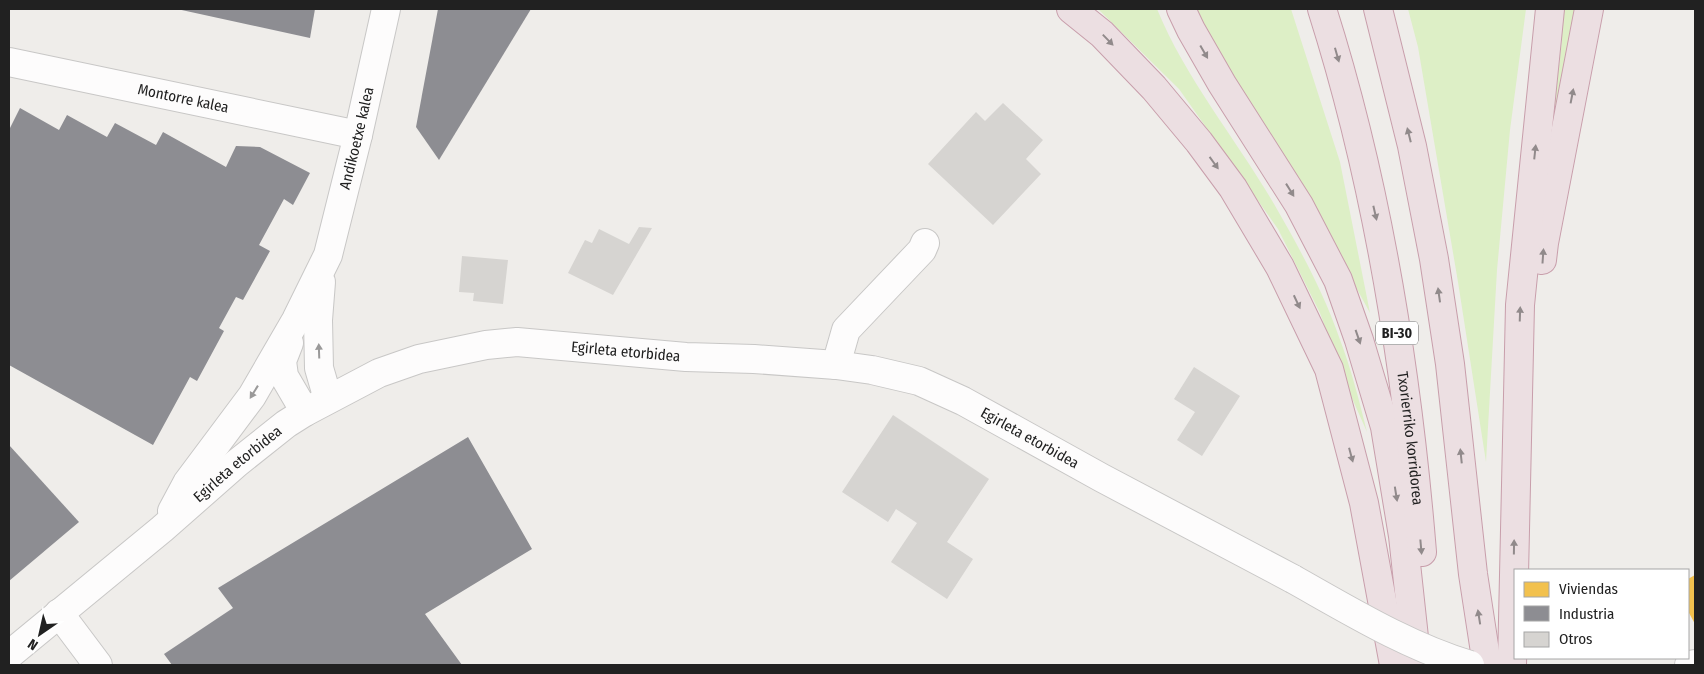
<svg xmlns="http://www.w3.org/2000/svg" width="1704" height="674" font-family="'Fira Sans Condensed',sans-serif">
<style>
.grass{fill:#ddefc6}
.homes{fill:#f2c14e}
.industry{fill:#8d8d92}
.building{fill:#d6d4d1}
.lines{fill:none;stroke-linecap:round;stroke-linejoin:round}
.minor-casing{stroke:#c8c7c6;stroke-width:30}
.highway-casing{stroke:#c89eab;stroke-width:30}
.minor{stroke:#fdfcfc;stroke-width:28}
.highway{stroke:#ecdfe2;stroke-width:28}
.minor-bridge-casing{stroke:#c8c7c6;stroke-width:30;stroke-linecap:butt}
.minor-bridge{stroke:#fdfcfc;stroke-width:28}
.oneway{fill:#918a8b}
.oneway2{fill:#9a9999}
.labels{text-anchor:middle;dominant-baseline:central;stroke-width:5;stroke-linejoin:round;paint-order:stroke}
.shield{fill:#fff;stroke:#646464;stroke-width:1}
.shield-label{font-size:14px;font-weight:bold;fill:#212121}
.street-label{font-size:15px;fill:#212121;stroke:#fff}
</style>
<rect width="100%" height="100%" fill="#efedea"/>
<g class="grass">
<path d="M1098,9H1157C1187,82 1239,142 1278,211C1300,249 1325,296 1339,337C1351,368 1359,400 1367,432L1347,387L1320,313L1278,229L1179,89Z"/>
<path d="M1195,9H1291L1340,162L1370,313L1319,219L1206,35Z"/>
<path d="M1408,9H1526L1510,130L1497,270L1486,462L1458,282L1418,47Z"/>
<path d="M1562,9H1585L1538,234L1562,41Z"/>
</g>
<path class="homes" d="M1695,575V624L1688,611V579Z"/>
<g class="industry">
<path d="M177,9H315L310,38Z"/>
<path d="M438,9H531L439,160L416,127Z"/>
<path d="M20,108L59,130L67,115L107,137L115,123L156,145L163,132L226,167L236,146L260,147L310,173L293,205L284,199L259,245L270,251L243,300L236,297L219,328L224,331L197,381L190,377L153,445L9,365V130Z"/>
<path d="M468,437L532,549L425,614L462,665H172L164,654L233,608L218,588Z"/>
<path d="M9,445L79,522L9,581Z"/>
</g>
<g class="building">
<path d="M1003,103L1043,140L1026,159L1041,174L993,225L928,164L976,112L985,121Z"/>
<path d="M639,227L652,228L613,295L568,273L585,240L592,243L599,229L629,244Z"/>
<path d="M462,256L508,260L503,304L473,301L474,293L459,292Z"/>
<path d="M1194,367L1240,396L1202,456L1177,440L1195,412L1174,399Z"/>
<path d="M893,415L989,479L947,542L973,559L947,599L891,562L917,523L896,509L888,522L842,492Z"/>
</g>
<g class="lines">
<g class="minor-casing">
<g id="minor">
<path id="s1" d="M9,62L358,135"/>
<path d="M321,282L318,320L319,368L328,399"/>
<path d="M289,343L282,361L284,376L305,412"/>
<path d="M836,365L846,330L922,250L925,243"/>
<path id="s2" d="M172,511L187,483L252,396L296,320L328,255L358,135L386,9"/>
<path d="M59,613L98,665"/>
<path id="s3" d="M9,655L162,529L237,463L286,424L305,412L379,373L419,359L486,345L517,342L686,357L754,359L836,365L872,370L919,381L963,401L1102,478L1293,579"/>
<path d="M1689,665L1695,664"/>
</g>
</g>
<g class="highway-casing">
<g id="highway">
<path d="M1071,9L1102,34L1154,88L1199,142L1233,188L1280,267L1329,369L1364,503L1394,665"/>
<path d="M1181,9L1191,30L1222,84L1299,205L1338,280L1359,340L1385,427L1403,536L1417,665"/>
<path id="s4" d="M1322,9C1378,185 1407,368 1422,552"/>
<path d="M1378,9L1412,146L1434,259L1450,364L1473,574L1487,665"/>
<path d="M1542,260L1544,243L1589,9"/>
<path d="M1512,665L1520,305L1550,9"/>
</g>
</g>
<use href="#minor" class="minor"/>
<use href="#highway" class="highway"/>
<g class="minor-bridge-casing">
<path id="minor-bridge" d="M1293,579C1350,611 1407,646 1470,665"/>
</g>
<use href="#minor-bridge" class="minor-bridge"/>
</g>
<defs><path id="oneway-solid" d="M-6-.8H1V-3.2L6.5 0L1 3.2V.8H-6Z" transform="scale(1.25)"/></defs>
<g class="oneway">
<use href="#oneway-solid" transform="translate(1108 40) rotate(46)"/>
<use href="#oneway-solid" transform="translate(1204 52) rotate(60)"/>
<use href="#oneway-solid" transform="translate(1337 55) rotate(74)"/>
<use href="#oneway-solid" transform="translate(1572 96) rotate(-79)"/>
<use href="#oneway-solid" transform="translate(1409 135) rotate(-104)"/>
<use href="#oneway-solid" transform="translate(1535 152) rotate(-84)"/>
<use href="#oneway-solid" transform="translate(1214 163) rotate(54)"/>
<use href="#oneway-solid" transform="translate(1290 190) rotate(58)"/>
<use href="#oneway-solid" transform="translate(1375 213) rotate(77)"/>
<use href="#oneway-solid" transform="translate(1543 256) rotate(-86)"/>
<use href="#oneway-solid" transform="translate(1439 295) rotate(-98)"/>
<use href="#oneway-solid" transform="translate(1297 302) rotate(65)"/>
<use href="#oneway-solid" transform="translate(1520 314) rotate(-88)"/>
<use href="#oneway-solid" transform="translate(1358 337) rotate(71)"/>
<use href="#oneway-solid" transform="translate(1351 455) rotate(75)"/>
<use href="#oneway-solid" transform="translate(1461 456) rotate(-96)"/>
<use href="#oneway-solid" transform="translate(1396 494) rotate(81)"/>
<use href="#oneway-solid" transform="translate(1421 547) rotate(85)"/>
<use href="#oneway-solid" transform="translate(1514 547) rotate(-89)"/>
<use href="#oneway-solid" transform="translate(1479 617) rotate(-99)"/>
</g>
<g class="oneway2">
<use href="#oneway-solid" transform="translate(319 351) rotate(-92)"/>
<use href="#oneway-solid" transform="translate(254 392) rotate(122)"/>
</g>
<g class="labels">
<rect class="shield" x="1376" y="321.5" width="42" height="23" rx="4"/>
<g class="shield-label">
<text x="1397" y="333">BI-30</text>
</g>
<g class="street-label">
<text stroke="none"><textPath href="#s1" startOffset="178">Montorre kalea</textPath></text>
<text stroke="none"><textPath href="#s2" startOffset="421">Andikoetxe kalea</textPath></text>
<text stroke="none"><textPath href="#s3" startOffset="718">Egirleta etorbidea</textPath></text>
<text stroke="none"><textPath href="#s3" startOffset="1138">Egirleta etorbidea</textPath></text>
<text stroke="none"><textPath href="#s4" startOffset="439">Txorierriko korridorea</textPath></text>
<text stroke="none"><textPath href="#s3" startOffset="298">Egirleta etorbidea</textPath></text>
</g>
</g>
<rect width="1704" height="674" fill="none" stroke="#212121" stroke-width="20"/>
<rect x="1514" y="569" width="175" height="90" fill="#ffffff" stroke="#a6a6a6"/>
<rect x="1524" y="582" width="25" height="15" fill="#f2c14e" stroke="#a6a6a6"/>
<text x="1559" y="594" font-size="15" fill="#212121">Viviendas</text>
<rect x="1524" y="606" width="25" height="15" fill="#8d8d92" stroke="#a6a6a6"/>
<text x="1559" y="619" font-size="15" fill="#212121">Industria</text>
<rect x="1524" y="632" width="25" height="15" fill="#d6d4d1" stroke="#a6a6a6"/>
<text x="1559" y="644" font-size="15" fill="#212121">Otros</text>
<g transform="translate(40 634) rotate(214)" stroke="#ffffff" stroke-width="4" paint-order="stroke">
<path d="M0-4L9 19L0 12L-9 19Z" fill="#212121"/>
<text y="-8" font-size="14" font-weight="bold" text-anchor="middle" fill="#212121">N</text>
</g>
</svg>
